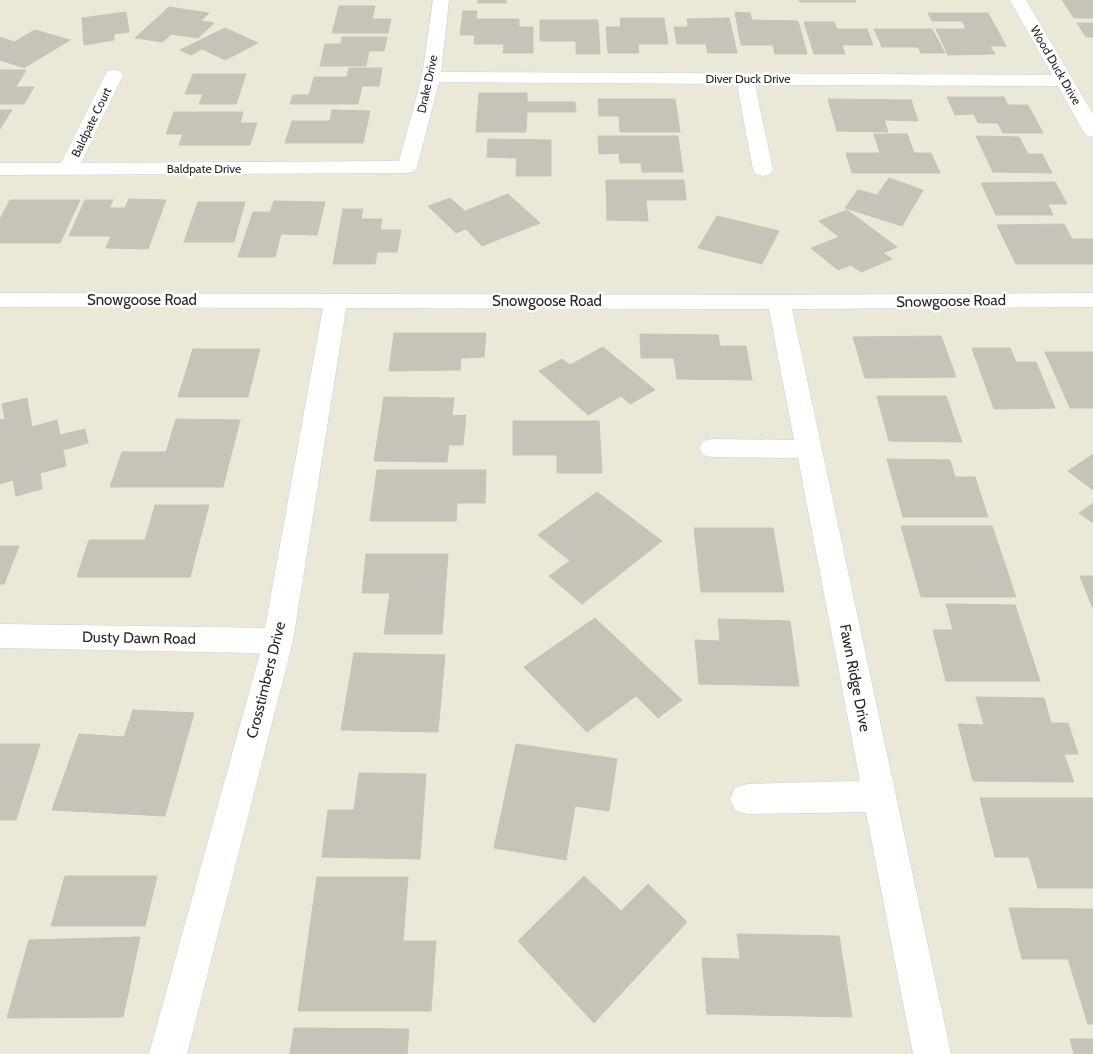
<svg xmlns="http://www.w3.org/2000/svg" width="1093" height="1054" font-family="Cabin,sans-serif">
<style>
.building{fill:#c6c4b8;stroke:#c6c5b2}
.lines{fill:none;stroke-linecap:round;stroke-linejoin:round}
.minor-casing{stroke:#d0cde1;stroke-width:1}
.minor{fill:#fff;fill-rule:evenodd}
.labels{text-anchor:middle;dominant-baseline:central;stroke-width:5;stroke-linejoin:round;paint-order:stroke}
.far-street-label{font-size:12px;fill:#272727;stroke:#fff}
.street-label{font-size:15px;fill:#272727;stroke:#fff}
</style>
<rect width="100%" height="100%" fill="#ebe8d8"/>
<g class="building">
<rect x="478" y="0" width="28" height="3"/>
<path d="M799,0H855L856,2H800Z"/>
<path d="M1062,0H1093V18H1074Z"/>
<path d="M339,6H375L372,19H391L388,33H332Z"/>
<path d="M169,7L209,13L201,21L214,23L198,38L171,34L163,42L135,38Z"/>
<path d="M463,11H477L476,19H519V27H533V53H503L504,44H474L475,35H460Z"/>
<path d="M126,12L129,32L114,34V40L84,45L82,18Z"/>
<path d="M735,12L750,13L752,20L798,21L807,54H775L773,45H741Z"/>
<path d="M928,13H988L1006,46H990L995,54L948,55L936,29H966L962,21H932Z"/>
<path d="M620,18H664L668,44H638L639,53H608L606,27H621Z"/>
<path d="M729,18L737,53H708L706,44H677L674,27H688L687,19Z"/>
<path d="M540,20H598L600,54H576V41H540Z"/>
<path d="M804,22H834L837,29H867L873,45H842L845,54H814Z"/>
<path d="M1077,23H1093V37H1086Z"/>
<path d="M225,28L258,43L225,60L202,49L191,55L180,50Z"/>
<path d="M874,29H932L945,53H921L918,47H882Z"/>
<path d="M35,30L70,40L24,68L0,60V37L14,42Z"/>
<path d="M342,37H387L384,51H369L366,66H320L325,44H341Z"/>
<path d="M349,68H382L379,86H362L358,104H290L293,95H309L314,77H347Z"/>
<path d="M0,70H26L16,87H34L24,104H0Z"/>
<path d="M193,74H246L236,104H199L203,94H185Z"/>
<path d="M479,93H527V102H575L576,112H527L526,132H476Z"/>
<path d="M947,97H1004L1008,105H1028L1043,133H1003L998,123H978L974,114L955,115Z"/>
<path d="M598,99H675L680,132H620L619,116H599Z"/>
<path d="M828,99L911,100L918,121L884,120L888,132L837,131Z"/>
<path d="M0,110H12L0,129Z"/>
<path d="M332,110L370,111L363,143H285L292,121H330Z"/>
<path d="M174,112H243L240,123H257L250,145H179L183,134H166Z"/>
<path d="M874,134H907L914,153H931L940,173H852L846,153H880Z"/>
<path d="M598,136H678L683,172H642L641,163H620L619,153L599,154Z"/>
<path d="M976,136L1019,137L1028,154H1042L1052,173L993,172Z"/>
<path d="M488,139L551,140V176H516L517,158L487,157Z"/>
<path d="M889,178L923,190L902,226L845,208L858,190L877,195Z"/>
<path d="M606,180H684L686,200H646L648,221L607,220Z"/>
<path d="M1055,182L1067,204H1048L1053,215H996L981,183Z"/>
<path d="M508,194L540,223L482,246L466,229L456,233L428,206L450,198L465,211Z"/>
<path d="M129,199L166,200L148,249L106,248L111,236H69L85,200H113L109,208H125Z"/>
<path d="M10,200H80L60,243H0V219Z"/>
<path d="M274,201L325,202L317,235L281,234L275,257H238L253,212H270Z"/>
<path d="M198,202H245L234,242H184Z"/>
<path d="M343,209H363L361,219H382L380,230H401L397,252H377L375,264H333Z"/>
<path d="M847,210L897,247L883,253L892,259L861,272L851,265L838,270L811,248L839,237L819,221Z"/>
<path d="M717,216L779,231L762,264L698,248Z"/>
<path d="M1064,224L1072,239H1093V264H1016L997,225Z"/>
<path d="M394,333H486L484,357L461,358L460,370L389,371Z"/>
<path d="M640,334L718,335L720,346H746L752,380L677,379L674,358H641Z"/>
<path d="M941,336L956,377L865,378L853,337Z"/>
<path d="M603,347L655,390L630,404L621,396L588,415L539,371L562,359L570,365Z"/>
<path d="M972,348H1010L1016,362H1036L1055,408L994,409Z"/>
<path d="M193,349H260L248,397H178Z"/>
<path d="M1045,352H1093V408H1070Z"/>
<path d="M877,396H946L962,442L889,441Z"/>
<path d="M384,397L454,398L452,416L466,415L463,445H449L447,462L374,461Z"/>
<path d="M27,398L32,427L57,420L60,435L85,429L88,443L63,450L66,466L40,473L42,489L16,496L13,480L0,484V420L5,419L2,404Z"/>
<path d="M176,419L240,420L223,487H110L122,452H166Z"/>
<path d="M513,421H599L602,473H557V455H513Z"/>
<path d="M1093,454V490L1068,471Z"/>
<path d="M887,459L950,460L955,477H975L988,517H903Z"/>
<path d="M377,470H486L485,503H457L456,521H370Z"/>
<path d="M597,492L662,541L582,604L549,576L570,561L538,535Z"/>
<path d="M1093,503V523L1079,513Z"/>
<path d="M155,505H209L190,577H77L89,540H145Z"/>
<path d="M901,526H992L1016,597H921Z"/>
<path d="M694,528H773L784,592H701Z"/>
<path d="M0,546H19L4,584H0Z"/>
<path d="M366,554H448L442,634H384L390,593H362Z"/>
<path d="M1080,576H1093V609Z"/>
<path d="M946,604L1015,605L1040,681H946L933,630H953Z"/>
<path d="M595,618L682,700L658,718L636,696L587,732L524,667Z"/>
<path d="M718,619L790,621L799,686L699,684L695,640L720,641Z"/>
<path d="M354,653L445,655L438,732L341,730Z"/>
<path d="M976,697L1044,698L1051,723H1068L1078,754H1064L1074,782L973,781L958,724L984,725Z"/>
<path d="M133,710L194,713L165,816L52,810L79,734L124,737Z"/>
<path d="M0,744H40L16,820H0Z"/>
<path d="M516,744L617,759L609,811L575,806L566,860L494,848Z"/>
<path d="M359,773L426,774L420,859L322,857L328,810H354Z"/>
<path d="M980,798H1093V888H1038L1029,857H995Z"/>
<path d="M65,876H157L145,926H51Z"/>
<path d="M584,876L621,911L648,884L687,922L594,1023L518,941Z"/>
<path d="M317,877H408L403,941H436L431,1011H298Z"/>
<path d="M1009,908L1093,909V1024H1088L1068,959H1022Z"/>
<path d="M737,934L839,936L852,1017L707,1014L702,958L740,959Z"/>
<path d="M140,937L123,1017L7,1018L29,940Z"/>
<path d="M294,1028L409,1029L407,1054H290Z"/>
<path d="M1070,1039H1093V1054H1074Z"/>
</g>
<g class="lines">
<g class="minor-casing">
<g id="minor">
<path d="M433,0H449L441,72L1052,75L1010,0H1026L1093,114V137L1086,135L1083,131L1058,86L755,85L773,170L770,174L763,176L756,174L753,170L737,84L439,82L417,167L414,171L407,173L0,175V163H61L105,75L108,71L114,70L120,71L123,75L81,163L399,161L422,77Z"/>
<path d="M0,293L779,295L1093,293V307L792,309L951,1054H913L866,812L747,814L735,810L730,799L735,788L747,784L860,781L798,458L712,457L703,455L699,448L703,441L712,439L794,440L769,309L346,308L293,641L187,1054H149L260,653L0,648V624L265,628L323,308L0,307Z"/>
</g>
</g>
<use href="#minor" class="minor"/>
</g>
<g class="labels">
<g class="far-street-label">
<text transform="translate(1056 65) rotate(60)">Wood Duck Drive</text>
<text x="748" y="78">Diver Duck Drive</text>
<text transform="translate(427 84) rotate(-78)">Drake Drive</text>
<text transform="translate(91 122) rotate(-64)">Baldpate Court</text>
<text x="204" y="168">Baldpate Drive</text>
</g>
<g class="street-label">
<text x="142" y="300">Snowgoose Road</text>
<text x="547" y="301">Snowgoose Road</text>
<text transform="translate(951 301) rotate(-1)">Snowgoose Road</text>
<text transform="translate(139 638) rotate(1)">Dusty Dawn Road</text>
<text transform="translate(855 678) rotate(79)">Fawn Ridge Drive</text>
<text transform="translate(266 680) rotate(-76)">Crosstimbers Drive</text>
</g>
</g>
</svg>
